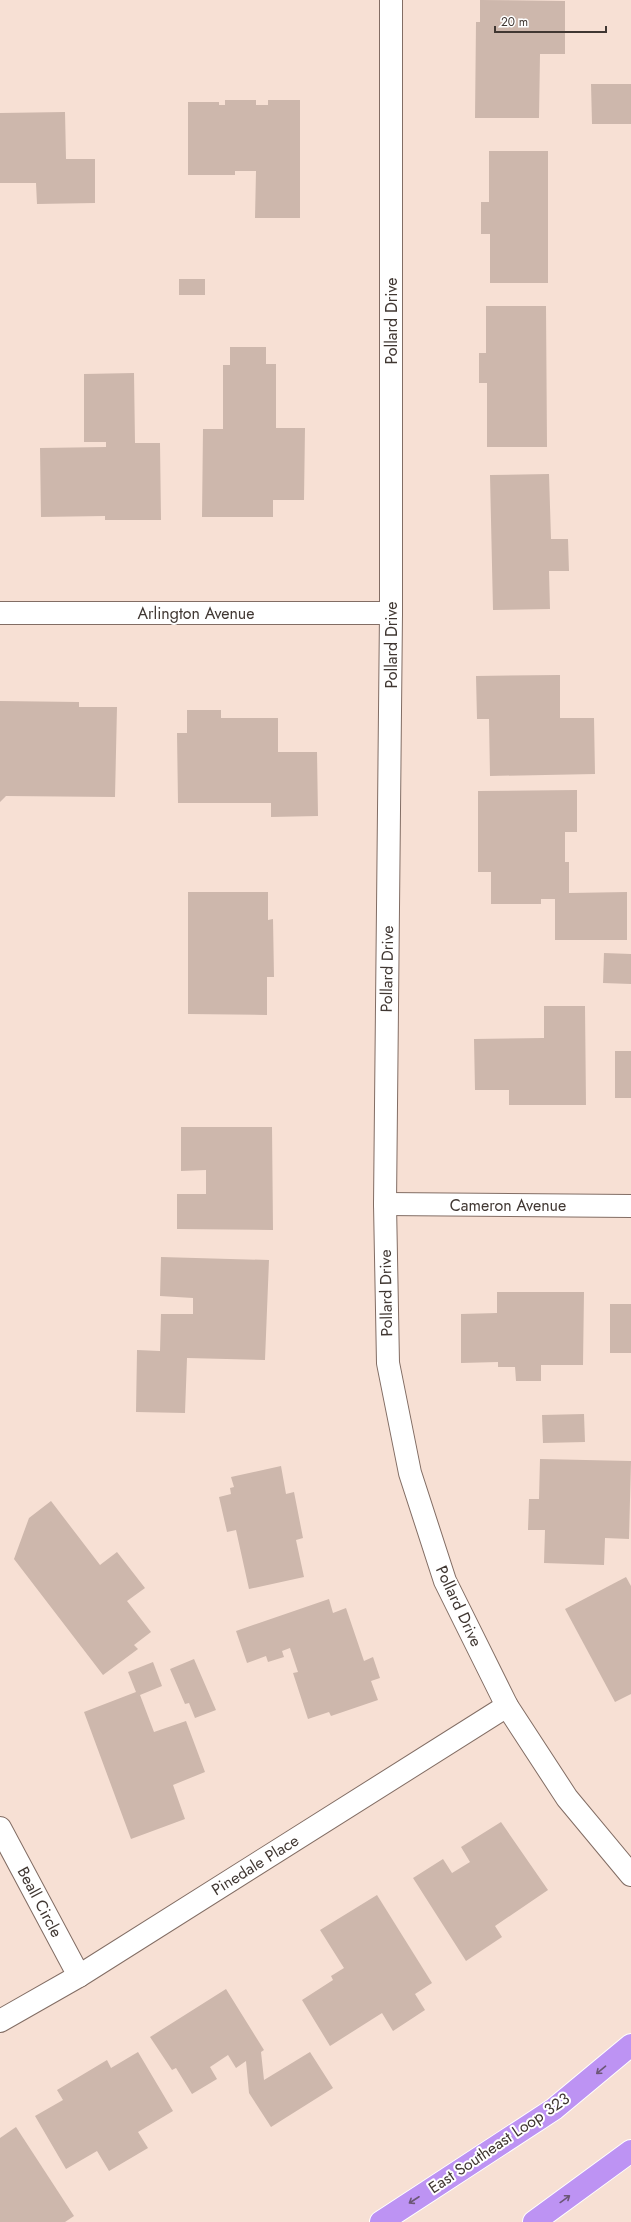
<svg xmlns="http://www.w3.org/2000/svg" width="631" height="2222" font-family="Jost,sans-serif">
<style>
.building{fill:#cdb7ac}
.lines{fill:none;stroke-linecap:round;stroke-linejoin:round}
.minor-casing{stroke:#826d64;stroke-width:24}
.highway-casing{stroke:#fff;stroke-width:24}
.minor{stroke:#fff;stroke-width:22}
.highway{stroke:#bd93f3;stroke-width:22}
.oneway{stroke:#6c5776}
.labels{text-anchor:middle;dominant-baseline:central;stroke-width:4;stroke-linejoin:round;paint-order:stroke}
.street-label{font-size:16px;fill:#403732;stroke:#fff}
</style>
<rect width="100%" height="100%" fill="#f7e0d4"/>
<g class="building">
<path d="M480,0L565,1V54H540L539,118H475L476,22H480Z"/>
<path d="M591,84H631V124H592Z"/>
<path d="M225,100H256V105H268V100H300V218H255L256,171H235V175H188V102H219V105H225Z"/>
<path d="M65,112L66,159H95V203L37,204L36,183H0V113Z"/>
<path d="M489,151H548V283H490V234H481V202H489Z"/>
<rect x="179" y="279" width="26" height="16"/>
<path d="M486,306H546L547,447H487V383H479V353H486Z"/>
<path d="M230,347H266V364H276V428H305L304,500H273V517H202L203,429H223V365H230Z"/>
<path d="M134,373L135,443H160L161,520H105V516L41,517L40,448L106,447V442H84V374Z"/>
<path d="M549,474L551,539H568L569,571H549L550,609L493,610L490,475Z"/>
<path d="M560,675V718H594L595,774L490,776L489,719H477L476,676Z"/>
<path d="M0,701L79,702V707H117L115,797L6,796L0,802Z"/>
<path d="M187,710H221V718H278V752H317L318,816L271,817V803H178L177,733H187Z"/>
<path d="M577,790V832H565V862H569V893L627,892V940H555V899H541V904H491V872H478V791Z"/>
<path d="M188,892H268V920L273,919L274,977H267V1015L188,1014Z"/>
<path d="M604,953L631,954V984L603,983Z"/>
<path d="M544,1006H585L586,1105H509V1090H475L474,1039L544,1038Z"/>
<rect x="615" y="1051" width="16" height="47"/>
<path d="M181,1127H272L273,1230L177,1229V1194H206V1170L181,1171Z"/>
<path d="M161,1257L269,1260L265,1360L187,1358L185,1413L136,1412L137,1350L160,1351L161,1314H193V1298L160,1296Z"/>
<path d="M497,1292H584L583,1365H541V1381H516L515,1367H498V1362L461,1363V1314L497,1313Z"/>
<rect x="610" y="1304" width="21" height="49"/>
<path d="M584,1414L585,1442L543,1443L542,1415Z"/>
<path d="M540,1459L631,1461L629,1539L605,1538L604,1565L544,1563L545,1530H528L529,1499H539Z"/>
<path d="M281,1466L286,1494L294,1492L303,1538L296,1540L304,1577L249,1589L236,1530L227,1532L219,1497L231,1494L230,1488L234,1487L231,1477Z"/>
<path d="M51,1501L100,1565L117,1552L145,1588L127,1601L151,1632L134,1645L138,1649L103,1675L14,1559L29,1518Z"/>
<path d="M626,1577L631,1586V1694L615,1702L565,1609Z"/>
<path d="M329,1599L333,1613L346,1608L364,1661L373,1657L380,1678L371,1681L378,1700L331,1716L329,1712L308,1719L293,1673L298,1672L290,1648L282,1651L284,1657L268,1662L266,1656L247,1663L236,1631Z"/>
<path d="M194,1659L216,1710L195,1718L189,1703L185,1704L170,1669Z"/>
<path d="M153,1662L162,1686L140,1695L154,1732L186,1721L205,1772L173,1785L185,1819L131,1839L84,1712L136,1692L128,1672Z"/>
<path d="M501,1822L548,1890L495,1926L502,1937L466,1961L413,1878L443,1859L452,1873L470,1862L461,1847Z"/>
<path d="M377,1895L432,1983L415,1994L425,2010L393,2031L382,2013L330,2046L302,2000L333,1980L331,1976L344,1968L320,1930Z"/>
<path d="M226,1989L264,2050L261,2052L264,2080L310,2052L333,2088L271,2127L249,2093L246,2061L236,2068L228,2055L210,2067L217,2079L192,2094L176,2068L172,2070L150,2037Z"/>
<path d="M138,2052L173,2111L138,2132L148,2148L109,2171L97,2151L66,2169L35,2116L63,2100L57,2090L107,2060L111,2068Z"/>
<path d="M16,2127L74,2216L65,2222H0V2138Z"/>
</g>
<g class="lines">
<g class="minor-casing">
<g id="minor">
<path d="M391,0V613L385,1204L388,1363L410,1473L445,1581L507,1706L567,1798L631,1875"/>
<path d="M0,613H391"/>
<path d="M385,1204L631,1206"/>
<path d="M0,1828L79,1976"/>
<path d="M0,2021L79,1976L507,1706"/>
</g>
</g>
<g class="highway-casing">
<g id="highway">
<path d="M381,2222L554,2109L631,2045"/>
<path d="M534,2222L631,2151"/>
</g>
</g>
<use href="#minor" class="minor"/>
<use href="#highway" class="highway"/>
</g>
<defs><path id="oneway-shaft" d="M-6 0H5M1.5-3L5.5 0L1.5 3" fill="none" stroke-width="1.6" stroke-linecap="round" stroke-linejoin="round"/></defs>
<g class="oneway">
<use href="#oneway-shaft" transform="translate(601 2070) rotate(140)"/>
<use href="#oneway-shaft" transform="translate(565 2199) rotate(-36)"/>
<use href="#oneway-shaft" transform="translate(414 2200) rotate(147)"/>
</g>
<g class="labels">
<g class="street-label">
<text transform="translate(391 321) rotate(-90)">Pollard Drive</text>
<text x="196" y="613">Arlington Avenue</text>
<text transform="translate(391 645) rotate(-90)">Pollard Drive</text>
<text transform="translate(387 969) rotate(-89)">Pollard Drive</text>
<text x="508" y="1205">Cameron Avenue</text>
<text transform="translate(386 1293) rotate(-91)">Pollard Drive</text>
<text transform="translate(459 1606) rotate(65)">Pollard Drive</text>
<text transform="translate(255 1865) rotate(-32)">Pinedale Place</text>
<text transform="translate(40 1902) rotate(62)">Beall Circle</text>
<text transform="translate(499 2143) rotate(-34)">East Southeast Loop 323</text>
</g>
</g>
<path d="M495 26v6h111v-6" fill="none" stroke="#403732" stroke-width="2"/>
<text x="501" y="26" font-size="12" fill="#403732" stroke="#ffffff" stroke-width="3" paint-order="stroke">20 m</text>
</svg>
